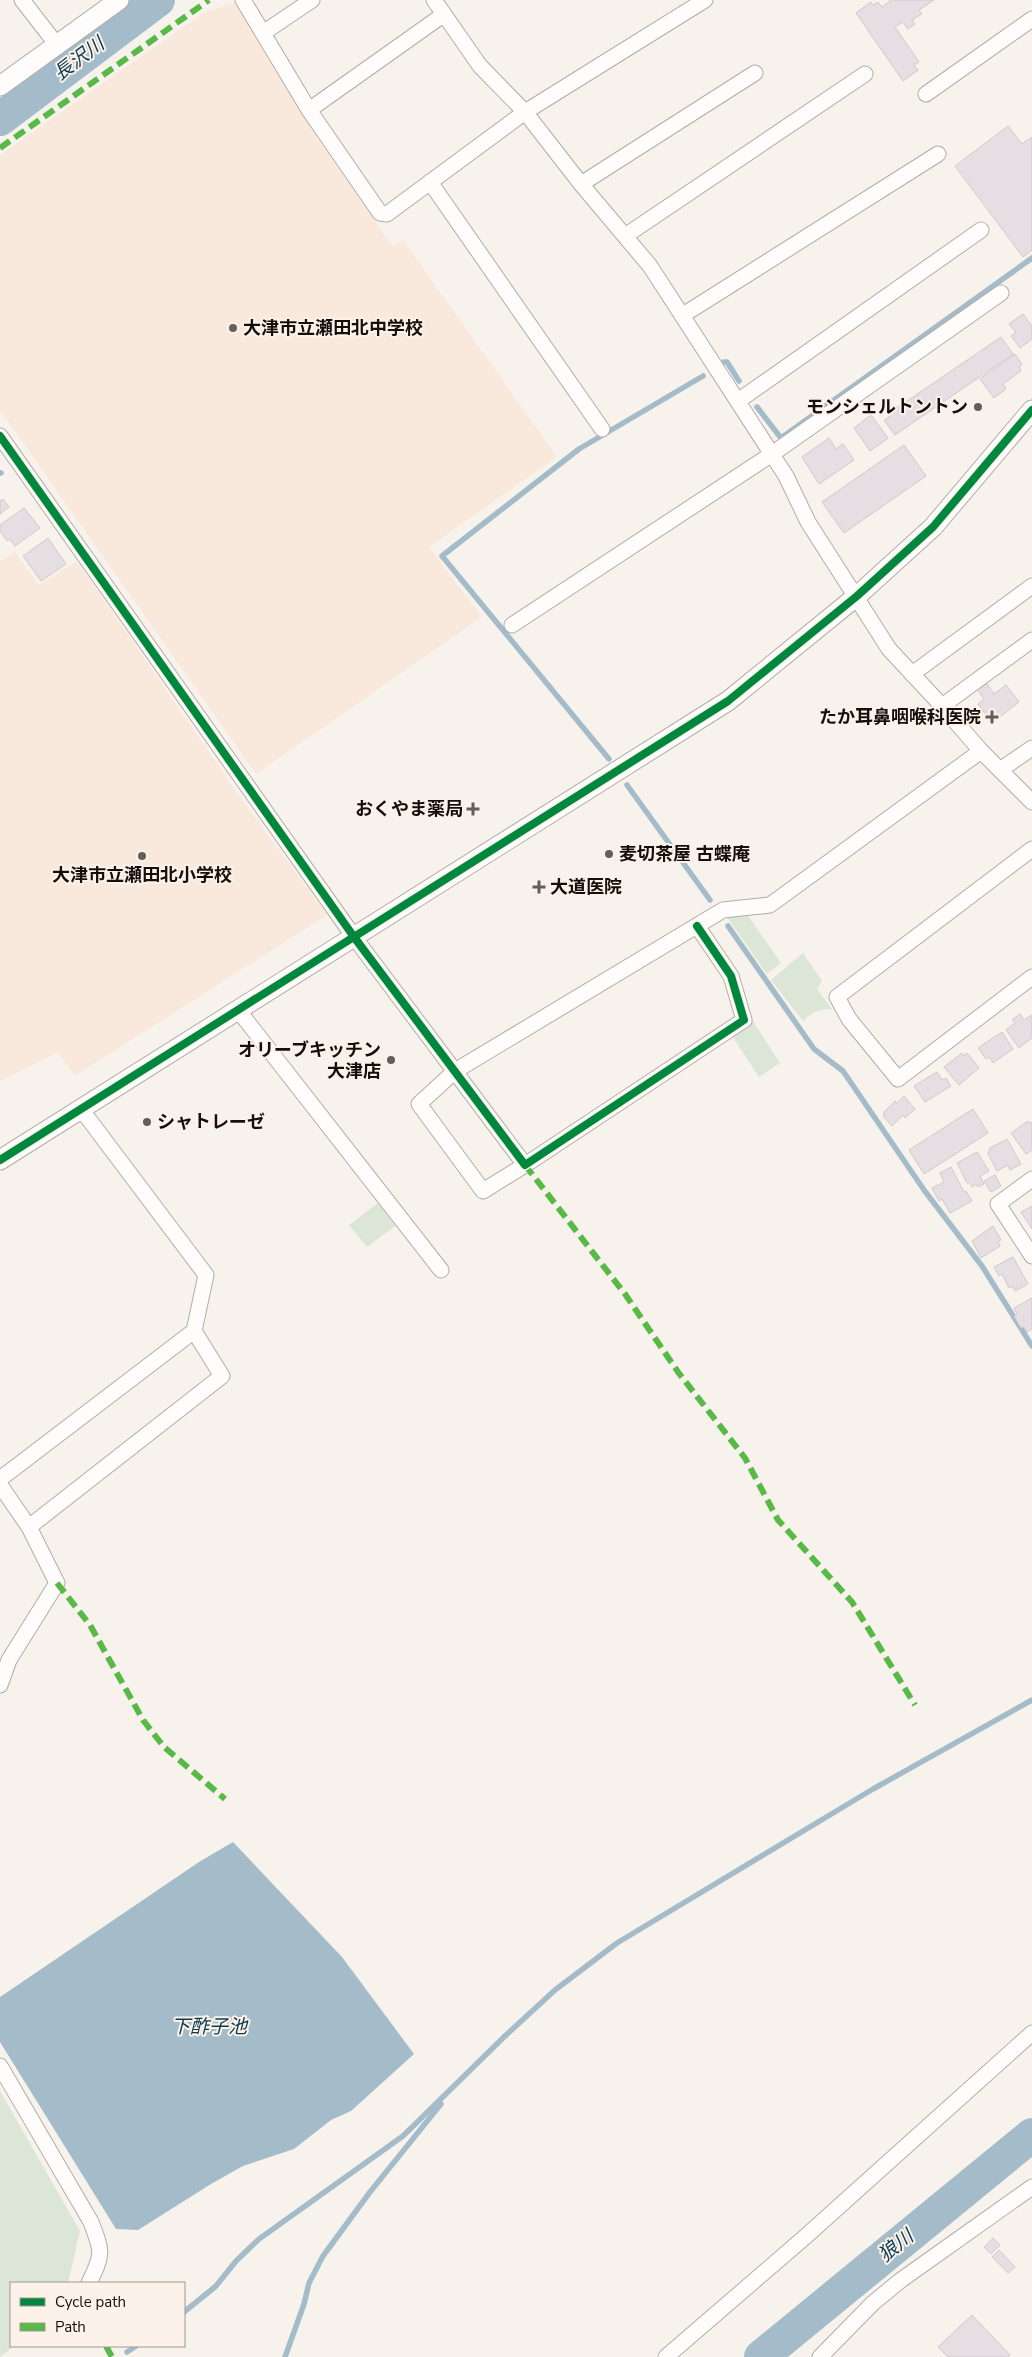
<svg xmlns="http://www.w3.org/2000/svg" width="1032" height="2357" font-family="'Nunito Sans','Noto Sans JP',sans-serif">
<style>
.built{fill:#f9e9dc}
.green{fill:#dce6d6}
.water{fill:#a4bcc9}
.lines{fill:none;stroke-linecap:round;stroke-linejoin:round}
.stream{stroke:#a4bcc9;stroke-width:5.5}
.river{stroke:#a4bcc9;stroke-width:34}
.building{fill:#e5dee3;stroke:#cfcacb}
.minor-casing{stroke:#b2aca7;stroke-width:17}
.tertiary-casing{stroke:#b2aca7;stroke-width:21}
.minor{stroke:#fefdfc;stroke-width:15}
.tertiary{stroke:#fefdfc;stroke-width:19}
.quiet{stroke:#58b947;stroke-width:6;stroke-dasharray:12 6;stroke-linecap:butt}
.cycleway-casing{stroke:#fcf2e9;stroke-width:11}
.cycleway{stroke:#00873e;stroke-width:8}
.poi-dot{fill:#645e5a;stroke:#fcf2e9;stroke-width:2}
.labels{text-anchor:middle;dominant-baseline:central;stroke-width:4;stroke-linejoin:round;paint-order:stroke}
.poi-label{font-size:18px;font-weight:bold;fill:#150f0b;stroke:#fcf2e9;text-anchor:start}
.water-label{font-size:19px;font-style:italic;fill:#063a51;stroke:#fcf2e9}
</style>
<rect width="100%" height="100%" fill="#f8f2ed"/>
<g class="built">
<path d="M237,2L313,132L392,246L403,240L557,457L429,547L482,617L256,774L0,410V155L205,12Z"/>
<path d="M15,552L39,585L77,561L240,797L327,915L75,1076L58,1052L0,1081V561Z"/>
</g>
<g class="green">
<path d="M746,913L781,963L767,974L726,916Z"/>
<path d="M803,953L822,981L817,989L832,1009C821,1009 811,1012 803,1021L771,980Z"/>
<path d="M752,1020L780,1063L759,1077L732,1036Z"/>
<path d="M378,1203L395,1226L367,1247L349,1225Z"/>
<path d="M0,2091L80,2231L68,2283H11V2346H14L0,2357Z"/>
</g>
<path class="water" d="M233,1842L342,1957L414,2054L351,2111L331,2120L294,2149L243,2166L211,2184L138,2230L116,2229L0,2042V1997L199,1862Z"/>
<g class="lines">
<g class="stream">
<path d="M724,362H727L739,381"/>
<path d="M757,407L781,438L1032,258"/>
<path d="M0,473H1"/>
<path d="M609,759L442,556L579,449L703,376"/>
<path d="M627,785L710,900"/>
<path d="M728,926L814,1049L843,1071L924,1190L982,1266L1032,1346"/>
<path d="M184,2312L216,2286L236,2261L259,2239L403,2136L505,2036L555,1990L617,1943L873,1789L1032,1700"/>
<path d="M127,2352L136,2346"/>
<path d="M285,2357L304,2304L309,2283L323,2256L370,2192L441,2104"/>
</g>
<g class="river">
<path d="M0,119L158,0"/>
<path d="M761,2357L1032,2135"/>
</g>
</g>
<g class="building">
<path d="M891,0H934L919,10L922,14L912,20L915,24L908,29L903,22L895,27L919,62L914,65L918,70L903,81L856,13L871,2L873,5L878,2L882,7Z"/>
<path d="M1008,126L1022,144L1032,137V250L1023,257L955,166Z"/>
<path d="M1023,314L1032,326V339L1020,348L1011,336L1016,332L1009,324Z"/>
<path d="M1001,337L1013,354L895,435L884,420L889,417L888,414Z"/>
<path d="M1015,354L1022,364L1019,367L1021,371L1003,384L1006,389L994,398L980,379Z"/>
<path d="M871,415L888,438L870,451L854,428Z"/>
<path d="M829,438L836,449L843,444L854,460L819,484L802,457Z"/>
<path d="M904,445L926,476L844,533L822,502Z"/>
<path d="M3,499L9,507L0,514V501Z"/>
<path d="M24,508L40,528L15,546L10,539L7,541L0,531V525Z"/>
<path d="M48,538L66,564L41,581L23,556Z"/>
<path d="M986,682L994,694L1006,685L1019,702L992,723L978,704L984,699L977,689Z"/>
<path d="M1020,1014L1024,1020L1032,1015V1038L1019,1048L1006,1030L1015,1023L1012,1020Z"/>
<path d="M1002,1032L1013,1049L993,1063L989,1057L986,1059L978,1048Z"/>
<path d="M962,1053L964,1056L967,1053L979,1068L959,1085L944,1067Z"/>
<path d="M937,1072L942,1080L946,1078L951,1086L925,1102L914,1086Z"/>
<path d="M904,1096L915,1109L905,1118L903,1115L892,1126L883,1116L885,1115L883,1113L895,1101L897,1103Z"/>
<path d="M973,1109L988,1133L924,1174L909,1150Z"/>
<path d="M1028,1121L1029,1123L1032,1122V1150L1026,1154L1011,1133Z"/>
<path d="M1007,1139L1021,1164L1010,1170L1008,1165L997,1171L988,1154L990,1148Z"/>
<path d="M977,1152L989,1171L980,1176L984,1184L978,1187L976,1184L972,1187L969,1182L967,1183L957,1163Z"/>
<path d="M951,1167L964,1192L966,1191L972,1201L950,1213L942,1199L939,1201L932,1188L944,1182L940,1173Z"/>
<path d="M995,1175L1001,1186L991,1192L984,1181Z"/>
<path d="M1032,1206V1229L1021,1212Z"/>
<path d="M993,1226L1001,1240L998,1242L1000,1246L981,1258L972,1241Z"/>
<path d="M1013,1257L1028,1284L1015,1291L1012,1286L1009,1288L1002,1274L999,1276L994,1267Z"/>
<path d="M1032,1298V1329L1027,1332L1024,1327L1021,1328L1014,1316L1017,1314L1014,1308Z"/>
<path d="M993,2238L1000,2245L991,2254L984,2247Z"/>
<path d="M999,2250L1015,2267L1008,2273L992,2257Z"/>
<path d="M972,2315L1010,2355L1008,2357H948L938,2347Z"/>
</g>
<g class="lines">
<g class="minor-casing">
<g id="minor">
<path d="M22,0L57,45"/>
<path d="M243,0L309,110L380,213L387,214L525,112L705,0"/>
<path d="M434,0L480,66L525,112L581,184L650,266L786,476L808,522L889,649L942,706L1032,640"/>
<path d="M263,33L312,0"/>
<path d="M926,94L1032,19"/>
<path d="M309,110L443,15"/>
<path d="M430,182L602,429"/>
<path d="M581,184L755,73"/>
<path d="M625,236L865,74"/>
<path d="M683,315L938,154"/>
<path d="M738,401L981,230"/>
<path d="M0,436L354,937L525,1165L744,1020L731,976L697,926"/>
<path d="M512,625L772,454L1001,293"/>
<path d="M912,674L1032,586"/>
<path d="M981,751L1032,802"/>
<path d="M1000,770L1032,748"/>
<path d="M1032,849L837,997L849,1019L898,1079L1032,977"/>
<path d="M238,1010L441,1270"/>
<path d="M525,1165L483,1191L419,1104L455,1071L723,910L770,905L981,751L942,706"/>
<path d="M1032,1179L998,1204L1032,1256"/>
<path d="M0,1479L194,1331L206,1275L81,1109"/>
<path d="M0,1485L29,1527L222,1376L194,1331"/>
<path d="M0,1685L9,1660L57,1583L29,1527"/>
<path d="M0,2066L91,2222C103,2253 103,2254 89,2283"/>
<path d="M666,2357L805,2237L1032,2033"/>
<path d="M820,2357L873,2303L901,2280L1032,2187"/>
</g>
</g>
<g class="tertiary-casing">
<g id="tertiary">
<path d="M0,86L119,0"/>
<path d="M0,1160L728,701L857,596L933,527L1032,410"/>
</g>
</g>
<use href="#minor" class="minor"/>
<use href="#tertiary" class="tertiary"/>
<g class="quiet">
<path d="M0,148L209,0"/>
<path d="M525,1165L625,1294L678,1372L745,1458L778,1520L852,1602L915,1705"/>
<path d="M57,1583L90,1625L143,1720L164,1747L225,1799"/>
<path d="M106,2346L112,2357"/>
</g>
<g class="cycleway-casing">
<g id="cycleway">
<path d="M0,436L354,937L525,1165L744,1020L731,976L697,926"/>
<path d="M0,1160L728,701L857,596L933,527L1032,410"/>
</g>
</g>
<use href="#cycleway" class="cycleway"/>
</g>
<g class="poi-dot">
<circle cx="233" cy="328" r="5"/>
<circle cx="978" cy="407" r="5"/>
<path d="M989.5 709.5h5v5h5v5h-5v5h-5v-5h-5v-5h5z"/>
<path d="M470.5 801.5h5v5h5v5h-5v5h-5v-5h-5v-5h5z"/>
<circle cx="609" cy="854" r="5"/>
<circle cx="142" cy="856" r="5"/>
<path d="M536.5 879.5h5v5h5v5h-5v5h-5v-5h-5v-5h5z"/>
<circle cx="391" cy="1060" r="5"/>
<circle cx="147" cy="1122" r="5"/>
</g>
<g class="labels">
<g class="poi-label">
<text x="243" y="328">大津市立瀬田北中学校</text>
<text x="968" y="407" text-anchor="end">モンシェルトントン</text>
<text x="981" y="717" text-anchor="end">たか耳鼻咽喉科医院</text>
<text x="463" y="809" text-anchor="end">おくやま薬局</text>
<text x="619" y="854">麦切茶屋 古蝶庵</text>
<text x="142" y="875" text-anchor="middle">大津市立瀬田北小学校</text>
<text x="550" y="887">大道医院</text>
<text x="381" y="1050" text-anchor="end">オリーブキッチン<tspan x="381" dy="21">大津店</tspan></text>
<text x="157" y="1122">シャトレーゼ</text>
</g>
<g class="water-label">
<text transform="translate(79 59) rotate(-37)">長沢川</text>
<text x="209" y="2027">下酢子池</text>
<text transform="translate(896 2246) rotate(-39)">狼川</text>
</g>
</g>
<rect x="10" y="2282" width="175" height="65" fill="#fcf2e9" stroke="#a09790"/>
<rect x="20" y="2298" width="25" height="8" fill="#00873e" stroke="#a09790"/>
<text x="55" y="2307" font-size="15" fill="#150f0b">Cycle path</text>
<rect x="20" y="2323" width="25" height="8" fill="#58b947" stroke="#a09790"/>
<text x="55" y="2332" font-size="15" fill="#150f0b">Path</text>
</svg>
